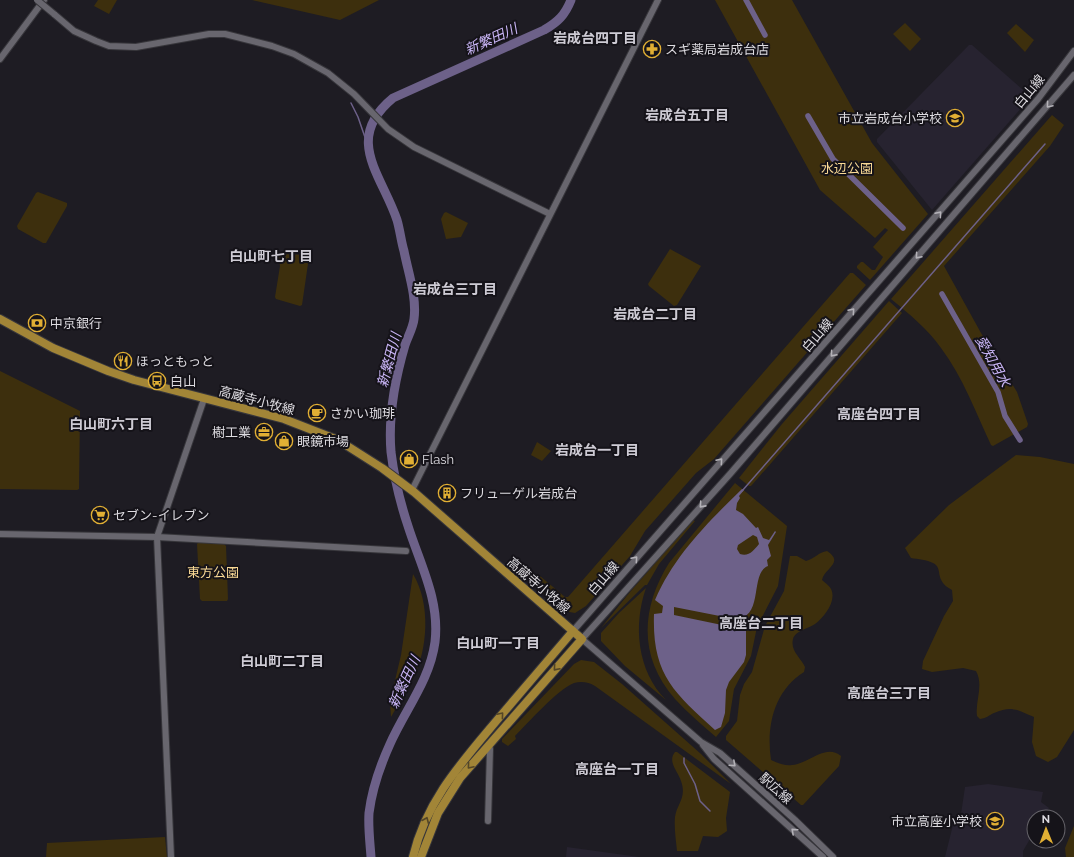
<svg xmlns="http://www.w3.org/2000/svg" width="1074" height="857" font-family="Raleway,'Noto Sans JP',sans-serif">
<style>
.built{fill:#272330}
.green{fill:#3d2f0d}
.water{fill:#6d6189;fill-rule:evenodd}
.lines{fill:none;stroke-linecap:round;stroke-linejoin:round}
.stream{stroke:#6d6189;stroke-width:1.5}
.canal{stroke:#6d6189;stroke-width:5.5}
.river{stroke:#6d6189;stroke-width:9}
.minor-casing{stroke:#37363b;stroke-width:8}
.major-casing{stroke:#37363b;stroke-width:10}
.minor{stroke:#68666e;stroke-width:6}
.major{stroke:#a28537;stroke-width:8}
.minor-bridge-casing{stroke:#37363b;stroke-width:8;stroke-linecap:butt}
.minor-bridge{stroke:#68666e;stroke-width:6}
.oneway{stroke:#b4b2b8}
.oneway2{stroke:#544626}
.labels{text-anchor:middle;stroke-width:4;stroke-linejoin:round;paint-order:stroke}
.poi-label{font-size:13px;fill:#dddbe0;stroke:#151319;text-anchor:start}
.street-label{font-size:13px;fill:#dddbe0;stroke:#151319}
.park-label{font-size:13px;fill:#f9d995;stroke:#151319}
.neighbourhood-label{font-size:14px;font-weight:bold;fill:#cecbd4;stroke:#151319}
.water-label{font-size:14px;font-style:italic;fill:#c9b5f6;stroke:#151319}
</style>
<rect width="100%" height="100%" fill="#1e1c23"/>
<!-- built -->
<g class="built">
<polygon points="969,45 972,45 1031,97 932,210 877,142 877,139"/>
<polygon points="988,784 1043,792 1041,802 1049,808 1044,817 1034,817 1034,832 1023,851 1023,857 945,857 953,825 961,814 965,787"/>
<polygon points="567,847 639,857 566,857"/>
</g>
<!-- green -->
<g class="green">
<polygon points="98,0 117,0 109,14 94,6"/>
<polygon points="252,0 379,0 340,20"/>
<polygon points="715,0 792,0 872,143 928,214 870,280 857,268 857,266 861,262 863,262 872,270 875,270 883,257 873,247 888,230 885,228 875,238 820,190"/>
<polygon points="905,23 921,39 910,51 893,34"/>
<polygon points="1016,24 1034,40 1025,52 1007,33"/>
<path d="M1052,115L1064,125L1050,146L944,266L981,333L1017,392L1028,424L1027,427L993,446L991,445C976,413 963,377 941,348C927,328 909,314 891,299Z"/>
<polygon points="38,192 67,203 67,206 46,243 43,243 18,229 17,226 36,193"/>
<polygon points="446,212 468,223 461,237 446,239 441,219 444,213"/>
<polygon points="670,249 701,266 677,305 674,306 649,286 648,284"/>
<polygon points="280,254 307,255 309,257 302,305 300,306 276,299 275,297 280,266 278,256"/>
<polygon points="850,273 853,273 866,285 714,459 696,473 645,531 630,556 586,606 575,613 564,611 532,584 540,576 565,597 568,597"/>
<polygon points="889,301 902,313 751,486 749,486 739,478 782,424"/>
<polygon points="0,371 80,411 79,489 77,490 0,489"/>
<polygon points="537,442 551,451 542,461 531,455"/>
<path d="M1016,455L1040,457L1074,464V730L1057,757L1048,762L1036,756L1032,742L1034,717C1017,710 1012,705 994,713C989,715 987,718 980,719L977,716C975,700 984,686 976,671L963,668L932,672L922,669L923,661L944,616L953,601L952,590C933,580 944,568 933,563C927,560 918,559 911,558L905,548L949,505Z"/>
<path d="M735,483L787,526L778,586L757,627L751,656L734,689L729,721L716,737C702,725 688,713 675,699C638,657 641,608 669,563Z"/>
<polygon points="693,520 695,521 659,564 647,585 645,585 601,628 630,592"/>
<polygon points="199,542 224,544 226,546 228,599 227,601 202,601 200,599 197,544"/>
<path d="M827,551C845,563 824,568 822,580C824,582 829,585 831,589C837,601 824,617 815,624C809,628 795,631 793,639C790,651 801,658 805,667L804,672C774,691 766,726 771,760C778,763 784,766 792,765C809,764 825,743 841,756L839,766L803,805H801L726,740V736L737,721L740,695L744,684L752,672L765,626L784,591L790,556H797L806,561C814,559 819,552 827,551Z"/>
<path d="M413,574C431,604 428,649 413,679C406,692 398,704 391,717L390,702L401,655Z"/>
<path d="M646,588C633,625 637,671 666,700L625,666L601,641V633L619,613Z"/>
<path d="M581,660L594,662L622,684L701,754L731,784L595,686C589,682 581,681 574,683C558,689 528,723 515,736L516,739L508,746L502,742V739L574,664Z"/>
<path d="M675,752H677L730,792L726,818L727,831L718,837L703,836L698,851H677C676,840 674,828 675,817C677,803 687,798 681,781C678,771 667,762 675,752Z"/>
<polygon points="1074,826 1074,857 1066,857 1065,848"/>
<polygon points="165,837 167,857 46,857 47,843"/>
</g>
<!-- water -->
<path class="water" d="M742,489L744,490L739,496L740,498L737,503L736,510L743,514L756,528L758,527L763,538L769,540L775,531L776,532L768,545L771,556L767,560L768,566C749,573 765,618 735,619L674,607V615L746,630V655L744,662L729,682L726,690L725,713L721,727L715,730C673,692 652,674 654,614L662,613L663,606L655,600C674,556 708,522 742,489ZM753,535L757,537L759,544C754,550 749,557 740,554L737,549L738,545Z"/>
<g class="lines">
<!-- stream -->
<g class="stream">
<polyline points="351,103 358,117 368,146"/>
<polyline points="742,491 1045,144"/>
<polyline points="684,758 684,763 695,784 700,801 710,811"/>
</g>
<!-- canal -->
<g class="canal">
<polyline points="746,0 765,35"/>
<polyline points="808,116 833,159 903,228"/>
<polyline points="942,294 998,392 1005,416 1020,440"/>
</g>
<!-- river -->
<path class="river" d="M371,857C370,843 368,827 369,813C372,789 380,766 390,744C405,710 430,680 435,642C440,600 420,564 408,526C400,502 394,477 391,452C388,416 395,379 405,345C408,336 413,328 414,319C417,297 408,272 404,251C401,241 400,230 397,220C382,175 343,139 393,98L544,30C558,22 565,15 571,0"/>
<defs>
<g id="minor">
<polyline points="54,14 74,31 96,41 109,46 136,47 209,34 225,34 272,46 294,54 328,73 354,94 388,129 414,147 550,214"/>
<polyline points="0,59 44,0"/>
<polyline points="412,490 658,0"/>
<polyline points="0,534 157,537 406,551"/>
<polyline points="573,631 1038,99 1074,51"/>
<polyline points="703,745 714,759 823,857"/>
<polyline points="488,821 490,749"/>
<polyline points="171,857 157,537 204,399"/>
<polyline points="833,857 795,820 720,753 701,742 582,639 730,474 1074,75"/>
</g>
<g id="major">
<polyline points="0,319 53,348 108,371 134,380 284,419 338,440 382,468 414,492 582,639 460,778 438,813 421,857"/>
<path d="M413,857C426,801 462,762 498,719C523,690 548,660 573,631"/>
</g>
</defs>
<!-- minor casing -->
<use href="#minor" class="minor-casing"/>
<!-- major casing -->
<use href="#major" class="major-casing"/>
<!-- minor -->
<use href="#minor" class="minor"/>
<!-- major -->
<use href="#major" class="major"/>
<defs>
<polyline id="minor-bridge" points="37,0 54,14"/>
</defs>
<!-- minor-bridge casing -->
<use href="#minor-bridge" class="minor-bridge-casing"/>
<!-- minor-bridge -->
<use href="#minor-bridge" class="minor-bridge"/>
</g>
<!-- one-way arrows -->
<defs><path id="oneway-chevron" d="M-2-3.5L2.5 0L-2 3.5" fill="none" stroke-width="1.6" stroke-linecap="round" stroke-linejoin="round"/></defs>
<g class="oneway">
<use href="#oneway-chevron" transform="translate(1049 105) rotate(130)"/>
<use href="#oneway-chevron" transform="translate(939 214) rotate(-49)"/>
<use href="#oneway-chevron" transform="translate(918 256) rotate(131)"/>
<use href="#oneway-chevron" transform="translate(852 311) rotate(-49)"/>
<use href="#oneway-chevron" transform="translate(833 354) rotate(131)"/>
<use href="#oneway-chevron" transform="translate(720 461) rotate(-49)"/>
<use href="#oneway-chevron" transform="translate(702 505) rotate(132)"/>
<use href="#oneway-chevron" transform="translate(635 559) rotate(-49)"/>
<use href="#oneway-chevron" transform="translate(733 764) rotate(42)"/>
<use href="#oneway-chevron" transform="translate(794 831) rotate(-138)"/>
</g>
<g class="oneway2">
<use href="#oneway-chevron" transform="translate(556 668) rotate(131)"/>
<use href="#oneway-chevron" transform="translate(501 715) rotate(-50)"/>
<use href="#oneway-chevron" transform="translate(470 766) rotate(130)"/>
<use href="#oneway-chevron" transform="translate(426 820) rotate(-67)"/>
</g>
<!-- icons -->
<defs>
<symbol id="pharmacy-ring" viewBox="-11 -11 22 22"><circle r="9.5" fill="#151319" stroke="#e1af34" stroke-width="1.5"/><path d="M-2-6h4v4h4v4h-4v4h-4v-4h-4v-4h4Z" fill="#e1af34"/></symbol>
<symbol id="school-ring" viewBox="-11 -11 22 22"><circle r="9.5" fill="#151319" stroke="#e1af34" stroke-width="1.5"/><path d="M0-5L7-2L0 1L-7-2ZM-4 1L0 2.5L4 1V4Q0 6-4 4Z" fill="#e1af34"/></symbol>
<symbol id="bank-ring" viewBox="-11 -11 22 22"><circle r="9.5" fill="#151319" stroke="#e1af34" stroke-width="1.5"/><path d="M-6-4H6V4H-6ZM0-2.3a2.3 2.3 0 1 0 0 4.6a2.3 2.3 0 1 0 0-4.6Z" fill="#e1af34"/></symbol>
<symbol id="restaurant-ring" viewBox="-11 -11 22 22"><circle r="9.5" fill="#151319" stroke="#e1af34" stroke-width="1.5"/><path d="M-5-6h1v4h1v-4h1v4h1v-4h1v5L-1.5 .5V6h-2V.5L-5-1ZM5-6V6H3V1.5H1.5Q1.5-4 5-6Z" fill="#e1af34"/></symbol>
<symbol id="bus-ring" viewBox="-11 -11 22 22"><circle r="9.5" fill="#151319" stroke="#e1af34" stroke-width="1.5"/><path d="M-5-6H5V4H4V6H2V4H-2V6H-4V4H-5ZM-3.5-4V0h7V-4ZM-3.5 1.2v1.5H-2V1.2ZM2 1.2v1.5H3.5V1.2Z" fill="#e1af34"/></symbol>
<symbol id="cafe-ring" viewBox="-11 -11 22 22"><circle r="9.5" fill="#151319" stroke="#e1af34" stroke-width="1.5"/><path d="M-5.5-4.5H6V0H3Q3 3.5 0 3.5H-2.5Q-5.5 3.5-5.5 0ZM3-3.2v2h1.7v-2ZM-6 4.5H4V6H-6Z" fill="#e1af34"/></symbol>
<symbol id="office-ring" viewBox="-11 -11 22 22"><circle r="9.5" fill="#151319" stroke="#e1af34" stroke-width="1.5"/><path d="M-6-3h4V-5.5h4V-3h4V5H-6ZM-1-4.5V-3h2v-1.5ZM-6 0V1H6V0Z" fill="#e1af34"/></symbol>
<symbol id="shop-ring" viewBox="-11 -11 22 22"><circle r="9.5" fill="#151319" stroke="#e1af34" stroke-width="1.5"/><path d="M-5-2.5h2.3a2.7 3.5 0 0 1 5.4 0H5L5.5 6h-11ZM-1.5-2.5h3a1.5 2.3 0 0 0-3 0Z" fill="#e1af34"/></symbol>
<symbol id="building-ring" viewBox="-11 -11 22 22"><circle r="9.5" fill="#151319" stroke="#e1af34" stroke-width="1.5"/><path d="M-4-6H4V6H1V3H-1V6H-4ZM-2.5-4.3h1.7v1.8h-1.7ZM.8-4.3h1.7v1.8H.8ZM-2.5-1h1.7V.8h-1.7ZM.8-1h1.7V.8H.8Z" fill="#e1af34"/></symbol>
<symbol id="supermarket-ring" viewBox="-11 -11 22 22"><circle r="9.5" fill="#151319" stroke="#e1af34" stroke-width="1.5"/><path d="M-6-5.5h2.5l.6 2H6L4.5 2H-2.5L-4.4-4H-6ZM-1.5 3.2a1.3 1.3 0 1 0 .1 0ZM3 3.2a1.3 1.3 0 1 0 .1 0Z" fill="#e1af34"/></symbol>
</defs>
<g fill-rule="evenodd">
<use href="#pharmacy-ring" x="642" y="39" width="20" height="20"/>
<use href="#school-ring" x="945" y="108" width="20" height="20"/>
<use href="#bank-ring" x="27" y="313" width="20" height="20"/>
<use href="#restaurant-ring" x="113" y="351" width="20" height="20"/>
<use href="#bus-ring" x="147" y="371" width="20" height="20"/>
<use href="#cafe-ring" x="307" y="403" width="20" height="20"/>
<use href="#office-ring" x="254" y="422" width="20" height="20"/>
<use href="#shop-ring" x="274" y="431" width="20" height="20"/>
<use href="#shop-ring" x="399" y="449" width="20" height="20"/>
<use href="#building-ring" x="437" y="483" width="20" height="20"/>
<use href="#supermarket-ring" x="90" y="505" width="20" height="20"/>
<use href="#school-ring" x="985" y="811" width="20" height="20"/>
</g>
<g class="labels">
<!-- poi labels -->
<g class="poi-label">
<text x="665" y="54">スギ薬局岩成台店</text>
<text x="942" y="123" text-anchor="end">市立岩成台小学校</text>
<text x="50" y="328">中京銀行</text>
<text x="136" y="366">ほっともっと</text>
<text x="170" y="386">白山</text>
<text x="330" y="418">さかい珈琲</text>
<text x="251" y="437" text-anchor="end">樹工業</text>
<text x="297" y="446">眼鏡市場</text>
<text x="422" y="464">Flash</text>
<text x="460" y="498">フリューゲル岩成台</text>
<text x="113" y="520">セブン-イレブン</text>
<text x="982" y="826" text-anchor="end">市立高座小学校</text>
</g>
<!-- street labels -->
<g class="street-label">
<text transform="translate(1029 91) rotate(-50)" y="5">白山線</text>
<text transform="translate(817 335) rotate(-49)" y="5">白山線</text>
<text transform="translate(257 400) rotate(15)" y="5">高蔵寺小牧線</text>
<text transform="translate(603 578) rotate(-49)" y="5">白山線</text>
<text transform="translate(539 585) rotate(41)" y="5">高蔵寺小牧線</text>
<text transform="translate(776 788) rotate(42)" y="5">駅広線</text>
</g>
<!-- park labels -->
<g class="park-label">
<text x="847" y="173">水辺公園</text>
<text x="213" y="577">東方公園</text>
</g>
<!-- neighbourhood labels -->
<g class="neighbourhood-label">
<text x="595" y="43">岩成台四丁目</text>
<text x="687" y="120">岩成台五丁目</text>
<text x="271" y="261">白山町七丁目</text>
<text x="455" y="294">岩成台三丁目</text>
<text x="655" y="319">岩成台二丁目</text>
<text x="879" y="419">高座台四丁目</text>
<text x="111" y="429">白山町六丁目</text>
<text x="597" y="455">岩成台一丁目</text>
<text x="761" y="628">高座台二丁目</text>
<text x="498" y="648">白山町一丁目</text>
<text x="282" y="666">白山町二丁目</text>
<text x="889" y="698">高座台三丁目</text>
<text x="617" y="774">高座台一丁目</text>
</g>
<!-- water labels -->
<g class="water-label">
<text transform="translate(491 39) rotate(-24)" y="5">新繁田川</text>
<text transform="translate(389 360) rotate(-75)" y="5">新繁田川</text>
<text transform="translate(993 361) rotate(61)" y="5">愛知用水</text>
<text transform="translate(404 682) rotate(-65)" y="5">新繁田川</text>
</g>
</g>
<!-- north arrow -->
<g transform="translate(1046 829) rotate(359)"><circle r="19" fill="#151319" stroke="#656369"/>
<path d="M0-3L7 15L0 10L-7 15Z" fill="#e1af34"/>
<text y="-6" font-size="11" font-weight="bold" text-anchor="middle" fill="#dddbe0">N</text>
</g>
</svg>
